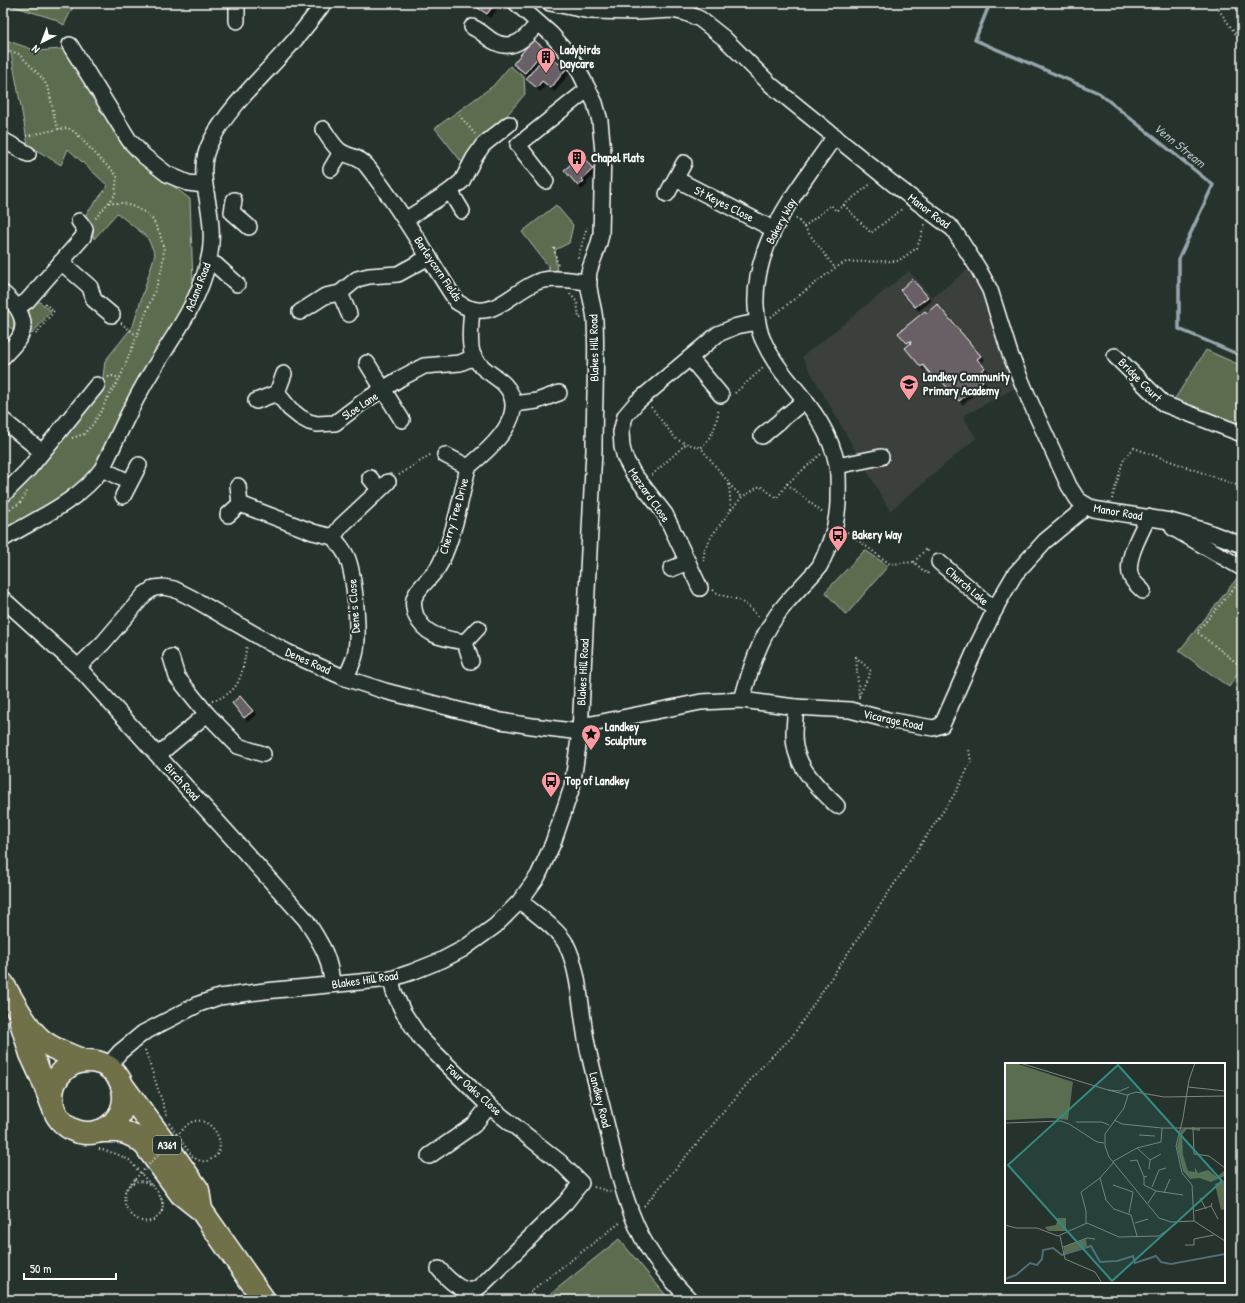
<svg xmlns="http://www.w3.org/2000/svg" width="1245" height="1303" font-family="'Patrick Hand',sans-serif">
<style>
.built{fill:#3a403e}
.green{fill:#5b6d50;stroke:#adb6a8}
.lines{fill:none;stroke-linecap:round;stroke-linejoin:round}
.stream{stroke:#96a7ad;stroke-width:3.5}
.building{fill:#695f66;stroke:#fff;filter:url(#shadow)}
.minor-casing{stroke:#fff;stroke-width:18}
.highway-casing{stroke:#fff;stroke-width:25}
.path{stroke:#fff;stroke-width:2;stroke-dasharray:1 3;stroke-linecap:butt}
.minor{stroke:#26332d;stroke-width:15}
.highway{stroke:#6f704a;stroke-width:22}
.path-bridge{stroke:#fff;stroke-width:2;stroke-dasharray:1 3;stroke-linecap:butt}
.labels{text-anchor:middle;stroke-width:4;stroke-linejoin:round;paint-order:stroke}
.shield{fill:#26332d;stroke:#bec2c0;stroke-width:1}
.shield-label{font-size:11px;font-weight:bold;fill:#fff}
.poi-label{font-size:12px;font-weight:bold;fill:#fff;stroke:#26332d;text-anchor:start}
.street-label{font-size:12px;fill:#fff;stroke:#26332d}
.water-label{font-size:13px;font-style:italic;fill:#b0bdc1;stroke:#26332d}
.inset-river{fill:none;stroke:#506d76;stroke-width:2}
.inset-road{fill:none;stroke:#7d8581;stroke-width:1}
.view{fill:#338b84;fill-opacity:0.15;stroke:#338b84;stroke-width:2}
.inset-edge{fill:none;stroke:#fff;stroke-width:2}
</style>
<defs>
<filter id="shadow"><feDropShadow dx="3.5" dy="3.5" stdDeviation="0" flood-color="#0009"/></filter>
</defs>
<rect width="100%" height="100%" fill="#26332d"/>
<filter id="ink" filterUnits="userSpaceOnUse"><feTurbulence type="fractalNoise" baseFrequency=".025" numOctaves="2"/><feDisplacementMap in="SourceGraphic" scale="8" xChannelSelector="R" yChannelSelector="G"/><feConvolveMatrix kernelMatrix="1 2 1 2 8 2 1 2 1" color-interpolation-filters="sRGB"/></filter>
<g filter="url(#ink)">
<!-- built -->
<polygon class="built" points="971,267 984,293 1017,387 963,416 976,438 890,511 802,357 909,271 932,298"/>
<!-- green -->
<g class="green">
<polygon points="3,3 75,3 64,25 54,19"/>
<polygon points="3,39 37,51 61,49 73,58 128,151 190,199 193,283 177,318 95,468 69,493 3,530 3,501 102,385 105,361 133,326 155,254 147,237 117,213 94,239 91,227 83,218 108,186 68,149 61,165 28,145 11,53 3,52"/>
<polygon points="510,66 524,77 525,94 502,121 476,141 464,165 435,128 493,86"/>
<polygon points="556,205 573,225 569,243 555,250 557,273 549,272 549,267 522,232"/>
<path d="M36,299L51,311L32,334L28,331C28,316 26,311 36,299Z"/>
<path d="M9,309C14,316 15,322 13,330L3,321V317Z"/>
<polygon points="1206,350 1242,366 1242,429 1174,400"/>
<polygon points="865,550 888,566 846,615 825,592"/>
<polygon points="1242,572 1242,672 1238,673 1229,687 1179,651"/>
<polygon points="619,1239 670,1300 543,1300"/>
</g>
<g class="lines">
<!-- stream -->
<polyline class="stream" points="990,3 975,40 1099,93 1213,185 1179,258 1179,329 1242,356"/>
</g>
<!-- building -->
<g class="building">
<polygon points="470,3 495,3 487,14"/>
<polygon points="533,39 545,49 525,73 513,64"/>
<polygon points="546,54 566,69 551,88 542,81 537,88 526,79"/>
<polygon points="582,155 593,169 582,179 584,181 578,186 564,170"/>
<polygon points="912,279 928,297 915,307 900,290"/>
<polygon points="937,304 981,356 977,359 985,368 978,374 983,381 959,401 938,377 935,379 923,365 921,367 905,348 911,343 910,341 907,343 898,333 925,311 927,313"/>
<polygon points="240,696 253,711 244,718 232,703"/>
</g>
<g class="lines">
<defs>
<g id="minor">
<polyline points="550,3 590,11 637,12 672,10 686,13 700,19 724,38 771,85 892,183 953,229 978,268 990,290 1010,354 1029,399 1069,486 1078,500 1093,509 1170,521 1203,530 1242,545"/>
<polyline points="237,21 237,3"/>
<path d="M472,27C480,30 486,37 493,41C513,53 527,37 538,23"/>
<polyline points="70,45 129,140 144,156 167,174 188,183 204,185"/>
<path d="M323,129C328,136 333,146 340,151C348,157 359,156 366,165C400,208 427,256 457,302C491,325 508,294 537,282C550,276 574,281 589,282"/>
<polyline points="3,140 28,154"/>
<polyline points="331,169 341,152"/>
<polyline points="676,179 773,229"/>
<polyline points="546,181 518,145 588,89"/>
<polyline points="450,191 462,211"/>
<polyline points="667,194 684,163"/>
<polyline points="234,200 232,212 249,227"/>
<polyline points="405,220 450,191 462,181 474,158 483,145 509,124"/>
<polyline points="61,262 90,287 94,300 112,315"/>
<polyline points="208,263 216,265 237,284"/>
<path d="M3,293C16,304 30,321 19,338C15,345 8,351 3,357"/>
<polyline points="340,293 349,314"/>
<polyline points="18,307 27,301 83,237 85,229 79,221"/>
<polyline points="300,312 325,296 340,293 357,279 369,276 398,274 429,257"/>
<polyline points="1115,356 1164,404 1242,434"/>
<polyline points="690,358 721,395"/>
<polyline points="367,363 402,420"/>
<polyline points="277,393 290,409 300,417 309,422 317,424 335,423 364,401 401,378 424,366 460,363 474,357"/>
<polyline points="256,401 277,393 284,374"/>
<polyline points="514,404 537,401 559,393"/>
<polyline points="3,420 42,452"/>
<polyline points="762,436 805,400"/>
<path d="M445,455L468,467C490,449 532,413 504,384C495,375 480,369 474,357C468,347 471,321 472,309"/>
<polyline points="837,466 881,457"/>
<polyline points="102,469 129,482"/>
<polyline points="370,478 379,489"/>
<polyline points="238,486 240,504"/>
<polyline points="3,495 27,471 97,385"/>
<polyline points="123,496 139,465"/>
<polyline points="228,515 240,504 313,532 333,537"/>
<polyline points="1172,526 1173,528 1242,568"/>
<path d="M3,539C37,518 78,502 102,469C115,443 127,415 141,390C164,347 197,311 208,262C212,248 212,232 210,217C207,190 197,167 211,141C228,108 261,78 286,50C300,35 312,19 324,3"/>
<polyline points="939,562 995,610"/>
<polyline points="671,569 688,562"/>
<polyline points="700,588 665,514 633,473 625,458 622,447 621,432 625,416 637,402 718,334 737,326 757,322"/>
<path d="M1143,591C1139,587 1133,582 1131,577C1124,561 1141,533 1148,517"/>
<path d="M3,599L78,667L306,920C321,944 330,956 332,984"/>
<path d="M465,642C444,638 426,637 416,616C414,610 412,602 415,596C421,584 434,576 440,564C454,536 461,498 468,467"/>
<polyline points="171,657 177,677 207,714 238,746 263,754"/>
<polyline points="471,661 465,642 478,628"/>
<polyline points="78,667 103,643 145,594 154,588 163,587 174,589 192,598 268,642 287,652 345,678 385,691 501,721 532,726 580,732"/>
<path d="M345,678C349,671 353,663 355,655C360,636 355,576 347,557C344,550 338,543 333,537L341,526L388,482"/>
<path d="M742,700C750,670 759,640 777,615C789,597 806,583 819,567C822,562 824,557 826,552C833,535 837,522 838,503C838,491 839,477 837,465C831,433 811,407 791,383C780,370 770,356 763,340C758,330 757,318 756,306C753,241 800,187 835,136"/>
<path d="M796,707C795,717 794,726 794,736C794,766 817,786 837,806"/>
<polyline points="580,725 592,724 701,702 742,700 795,707 850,710 888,720 933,728 942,725 978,644 998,603 1015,574 1045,541 1081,511 1086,505"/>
<polyline points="158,755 207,714"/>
<path d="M520,901C534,913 557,928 566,944C579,968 581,1012 586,1039C591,1066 599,1093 605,1119C616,1162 625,1210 648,1248C660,1268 675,1284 690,1300"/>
<path d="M391,979L394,992L403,1012L421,1039L489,1106L560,1162L581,1183L566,1202L488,1279C485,1282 480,1287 476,1289C462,1295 447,1278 439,1269"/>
<path d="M107,1067L120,1052L143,1033L199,1004L219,997L265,991L391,979L412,972L442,960L463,949L495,926L520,901L538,876L553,843L572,787L580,732L594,450C594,407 597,364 595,321C594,304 586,289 589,272C592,260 599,248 601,234L603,152L600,121L595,103L576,65L565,50L551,34L516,3"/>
<polyline points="429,1156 474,1125 489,1106"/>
</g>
<g id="highway">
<path d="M3,984C13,1001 28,1031 44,1042C56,1051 71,1055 84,1061"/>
<polyline points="21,1022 31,1054 42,1078 52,1104"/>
<circle cx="88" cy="1097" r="36"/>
<polyline points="122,1085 163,1140 198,1190 201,1210"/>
<polyline points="100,1131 118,1131 126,1133 135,1137 145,1145 181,1194 201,1210 264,1300"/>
</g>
</defs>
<!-- minor casing -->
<use href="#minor" class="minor-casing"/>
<!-- highway casing -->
<use href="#highway" class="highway-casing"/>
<!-- path -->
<g class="path">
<polyline points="1214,3 1242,43"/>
<polyline points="3,48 19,54 43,79 49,90 55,121 59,129"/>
<polyline points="459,115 475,134"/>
<polyline points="26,136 59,129 68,128 75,132 101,160 114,172 117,177 115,195 94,220"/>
<polyline points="844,205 871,233 903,208"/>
<polyline points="796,218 804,227 831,205 836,211 872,183"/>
<polyline points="804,227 835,268"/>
<polyline points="554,248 558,266"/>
<polyline points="578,258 587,227"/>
<polyline points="570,294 577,302 579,318 582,318"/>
<polyline points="771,317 835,268 846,262 898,261 917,248 925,224"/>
<polyline points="121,323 137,336"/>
<polyline points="36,334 54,311 43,302"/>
<polyline points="108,377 112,376 120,378"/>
<polyline points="735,393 763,368"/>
<polyline points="651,407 676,439 682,442 701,448"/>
<polyline points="72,438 84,434 93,424 103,408 106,400 120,378 156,288 162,268 164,250 160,234 153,220 146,213 134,207 123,203 109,203"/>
<polyline points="399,475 430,455 433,455"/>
<polyline points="652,475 687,443"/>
<polyline points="729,484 742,497"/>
<polyline points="787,484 821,454"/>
<polyline points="1112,499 1123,461 1134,448 1239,486 1242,480"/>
<polyline points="731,510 742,497 760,486 777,498 787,484 823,513"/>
<polyline points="3,513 20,503 28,490"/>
<polyline points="847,532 890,564 914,562 927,574 930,571"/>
<path d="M703,561L705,548L713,534L731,510L729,483L701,448C715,432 715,428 719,408"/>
<polyline points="914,562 926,549 929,552"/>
<polyline points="1240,581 1197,632 1242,667"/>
<path d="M713,590C720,596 727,596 736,599C745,602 753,611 759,617"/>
<polyline points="859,696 871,671 856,657 859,696 859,699"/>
<path d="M212,701C243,692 242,671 247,645"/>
<polyline points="145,1050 167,1116"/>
<polyline points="76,1131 84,1138"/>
<polyline points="99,1149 117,1154 129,1160 151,1185"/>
<polyline points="594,1187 611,1192"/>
<path d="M125,1192C124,1201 124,1205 130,1213C147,1233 171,1214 160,1196"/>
<polyline points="125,1193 127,1187 135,1179"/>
<polyline points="644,1206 764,1064 791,1038 956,792 971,762 969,749"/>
<polyline points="521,1300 536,1287 621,1222"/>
</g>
<!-- minor -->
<use href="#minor" class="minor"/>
<!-- highway -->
<use href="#highway" class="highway"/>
<!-- path-bridge -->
<g class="path-bridge">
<path d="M135,1179L187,1125C209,1107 235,1151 209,1160C203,1163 197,1160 192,1156L169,1123"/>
<path d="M125,1192C140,1164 172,1197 160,1215"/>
</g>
</g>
</g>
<!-- icons -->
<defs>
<symbol id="building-pin" viewBox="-11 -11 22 30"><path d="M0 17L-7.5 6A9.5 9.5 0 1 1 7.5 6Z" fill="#ff9aa2" stroke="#26332d"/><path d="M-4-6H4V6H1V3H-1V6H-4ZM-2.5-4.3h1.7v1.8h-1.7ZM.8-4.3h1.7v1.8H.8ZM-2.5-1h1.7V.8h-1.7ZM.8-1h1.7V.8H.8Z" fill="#111"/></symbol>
<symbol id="school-pin" viewBox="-11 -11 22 30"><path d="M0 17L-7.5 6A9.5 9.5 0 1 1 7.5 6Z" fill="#ff9aa2" stroke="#26332d"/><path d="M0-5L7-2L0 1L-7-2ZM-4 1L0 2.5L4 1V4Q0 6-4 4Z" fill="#111"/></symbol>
<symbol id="bus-pin" viewBox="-11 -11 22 30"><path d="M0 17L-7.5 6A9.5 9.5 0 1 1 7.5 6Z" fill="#ff9aa2" stroke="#26332d"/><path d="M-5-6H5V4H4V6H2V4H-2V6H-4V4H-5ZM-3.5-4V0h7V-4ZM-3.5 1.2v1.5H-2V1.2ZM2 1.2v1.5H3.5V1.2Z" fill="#111"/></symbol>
<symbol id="sight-pin" viewBox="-11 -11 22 30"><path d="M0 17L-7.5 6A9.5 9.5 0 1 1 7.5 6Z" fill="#ff9aa2" stroke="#26332d"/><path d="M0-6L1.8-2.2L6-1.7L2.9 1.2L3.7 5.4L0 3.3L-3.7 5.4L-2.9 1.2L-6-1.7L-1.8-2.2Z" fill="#111"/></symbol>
</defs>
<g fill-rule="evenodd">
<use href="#building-pin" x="535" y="46" width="22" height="30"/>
<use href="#building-pin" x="566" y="147" width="22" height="30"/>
<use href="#school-pin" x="898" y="373" width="22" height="30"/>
<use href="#bus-pin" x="827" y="524" width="22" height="30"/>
<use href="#sight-pin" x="580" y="723" width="22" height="30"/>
<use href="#bus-pin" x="540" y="770" width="22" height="30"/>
</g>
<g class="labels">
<!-- shield labels -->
<rect class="shield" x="153" y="1136" width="28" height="18" rx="3"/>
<g class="shield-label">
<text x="167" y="1149">A361</text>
</g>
<!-- poi labels -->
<g class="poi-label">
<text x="560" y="54">Ladybirds<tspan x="560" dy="14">Daycare</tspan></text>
<text x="591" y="162">Chapel Flats</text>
<text x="923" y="381">Landkey Community<tspan x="923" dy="14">Primary Academy</tspan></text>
<text x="852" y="539">Bakery Way</text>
<text x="605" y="731">Landkey<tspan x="605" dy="14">Sculpture</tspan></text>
<text x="565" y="785">Top of Landkey</text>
</g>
<!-- street labels -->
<g class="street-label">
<text transform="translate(724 204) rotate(27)" y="4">St Keyes Close</text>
<text transform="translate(929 211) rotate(37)" y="4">Manor Road</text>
<text transform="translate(781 221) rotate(-62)" y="4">Bakery Way</text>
<text transform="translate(438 269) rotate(56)" y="4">Barleycorn Fields</text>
<text transform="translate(198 287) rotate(-69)" y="4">Acland Road</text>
<text transform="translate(594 348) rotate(-91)" y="4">Blakes Hill Road</text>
<text transform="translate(1140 380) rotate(45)" y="4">Bridge Court</text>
<text transform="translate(360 406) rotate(-34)" y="4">Sloe Lane</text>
<text transform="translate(649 495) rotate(55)" y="4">Mazzard Close</text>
<text transform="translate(1118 512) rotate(10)" y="4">Manor Road</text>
<text transform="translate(454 516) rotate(-74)" y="4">Cherry Tree Drive</text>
<text transform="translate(967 586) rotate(41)" y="4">Church Lake</text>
<text transform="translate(354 606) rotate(-94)" y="4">Dene's Close</text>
<text transform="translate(308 661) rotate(24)" y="4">Denes Road</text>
<text transform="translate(583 672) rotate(-87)" y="4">Blakes Hill Road</text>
<text transform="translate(893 720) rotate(12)" y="4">Vicarage Road</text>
<text transform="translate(182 782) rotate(48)" y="4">Birch Road</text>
<text transform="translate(365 980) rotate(-8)" y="4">Blakes Hill Road</text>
<text transform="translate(474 1090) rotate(42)" y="4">Four Oaks Close</text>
<text transform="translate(600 1100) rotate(76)" y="4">Landkey Road</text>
</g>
<!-- water labels -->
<g class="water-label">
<text transform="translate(1180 145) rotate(39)" y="5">Venn Stream</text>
</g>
</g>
<!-- overview -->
<g transform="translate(1005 1063)">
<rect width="220" height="220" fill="#26332d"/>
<path d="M0,0H10L68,19L63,57L47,55L0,57ZM180,65H195V68L182,66L177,72L178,92L183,108L190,109V104L193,110L203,107L212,114L220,107V113L206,119L194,115L185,116L178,108L172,84L176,67ZM220,117V146L216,147L210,121ZM53,155H61V168H44L41,166L40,164L51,162ZM81,176L82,183L59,191V184Z" fill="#5b6d50"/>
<path class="inset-river" d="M0,216L11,212L25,200L32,202L37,196L38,187L48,185L57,192L86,183L95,199L112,198L128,193L130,200L151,193L156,199L166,201L220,191"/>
<path class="inset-road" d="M15,0L103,27L115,28L124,24M183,24L220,28M103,27L122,32L131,29L159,34L220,33M123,32L119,45L100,71V83L104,94L154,155L166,159L189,158L220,178M109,57L117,61L157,65H220M71,59H97L104,62M0,60L56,58L64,61L92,79L99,80M188,64L189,91L204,93L220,105M134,72L150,73M132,85L145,97L144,106M145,97L156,91M125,98L132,97L139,114M107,99L132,85L156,79L157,65M142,113L139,114V122L151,128M95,115L101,137L109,146L126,152L132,173M108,122L128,129L124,150M147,124L154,107L161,105M151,128L178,132M159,130L165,116M195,135L201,146M143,140L151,128M206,143L213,156M190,148L206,143L207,140M189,158L187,122L177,110L171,83L178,55L184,17L190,0M81,160V148L76,129L95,115L108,100M130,160L143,156M0,162L11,165H32L53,173L82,160L114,174L154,173L172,160M55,173L60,196L90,209L97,220M180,182H189V176L209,172M58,184L82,175L90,176"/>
<path class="view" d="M113,2L217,118L107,218L3,102Z"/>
<rect width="220" height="220" class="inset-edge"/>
</g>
<!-- margin -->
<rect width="1245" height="1303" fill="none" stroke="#26332d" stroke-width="16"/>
<rect x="8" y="8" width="1229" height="1287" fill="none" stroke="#fff" stroke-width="1.5" filter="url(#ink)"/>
<!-- north arrow -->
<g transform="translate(42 42) rotate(222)" stroke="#26332d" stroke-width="3" paint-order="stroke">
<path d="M0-3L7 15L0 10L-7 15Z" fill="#ffffff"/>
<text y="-6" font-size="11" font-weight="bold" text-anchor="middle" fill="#ffffff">N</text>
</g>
<!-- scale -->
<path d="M24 1273v6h92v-6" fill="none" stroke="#ffffff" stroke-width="2"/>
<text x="30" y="1273" font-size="12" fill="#ffffff" stroke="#26332d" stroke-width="3" paint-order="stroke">50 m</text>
</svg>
